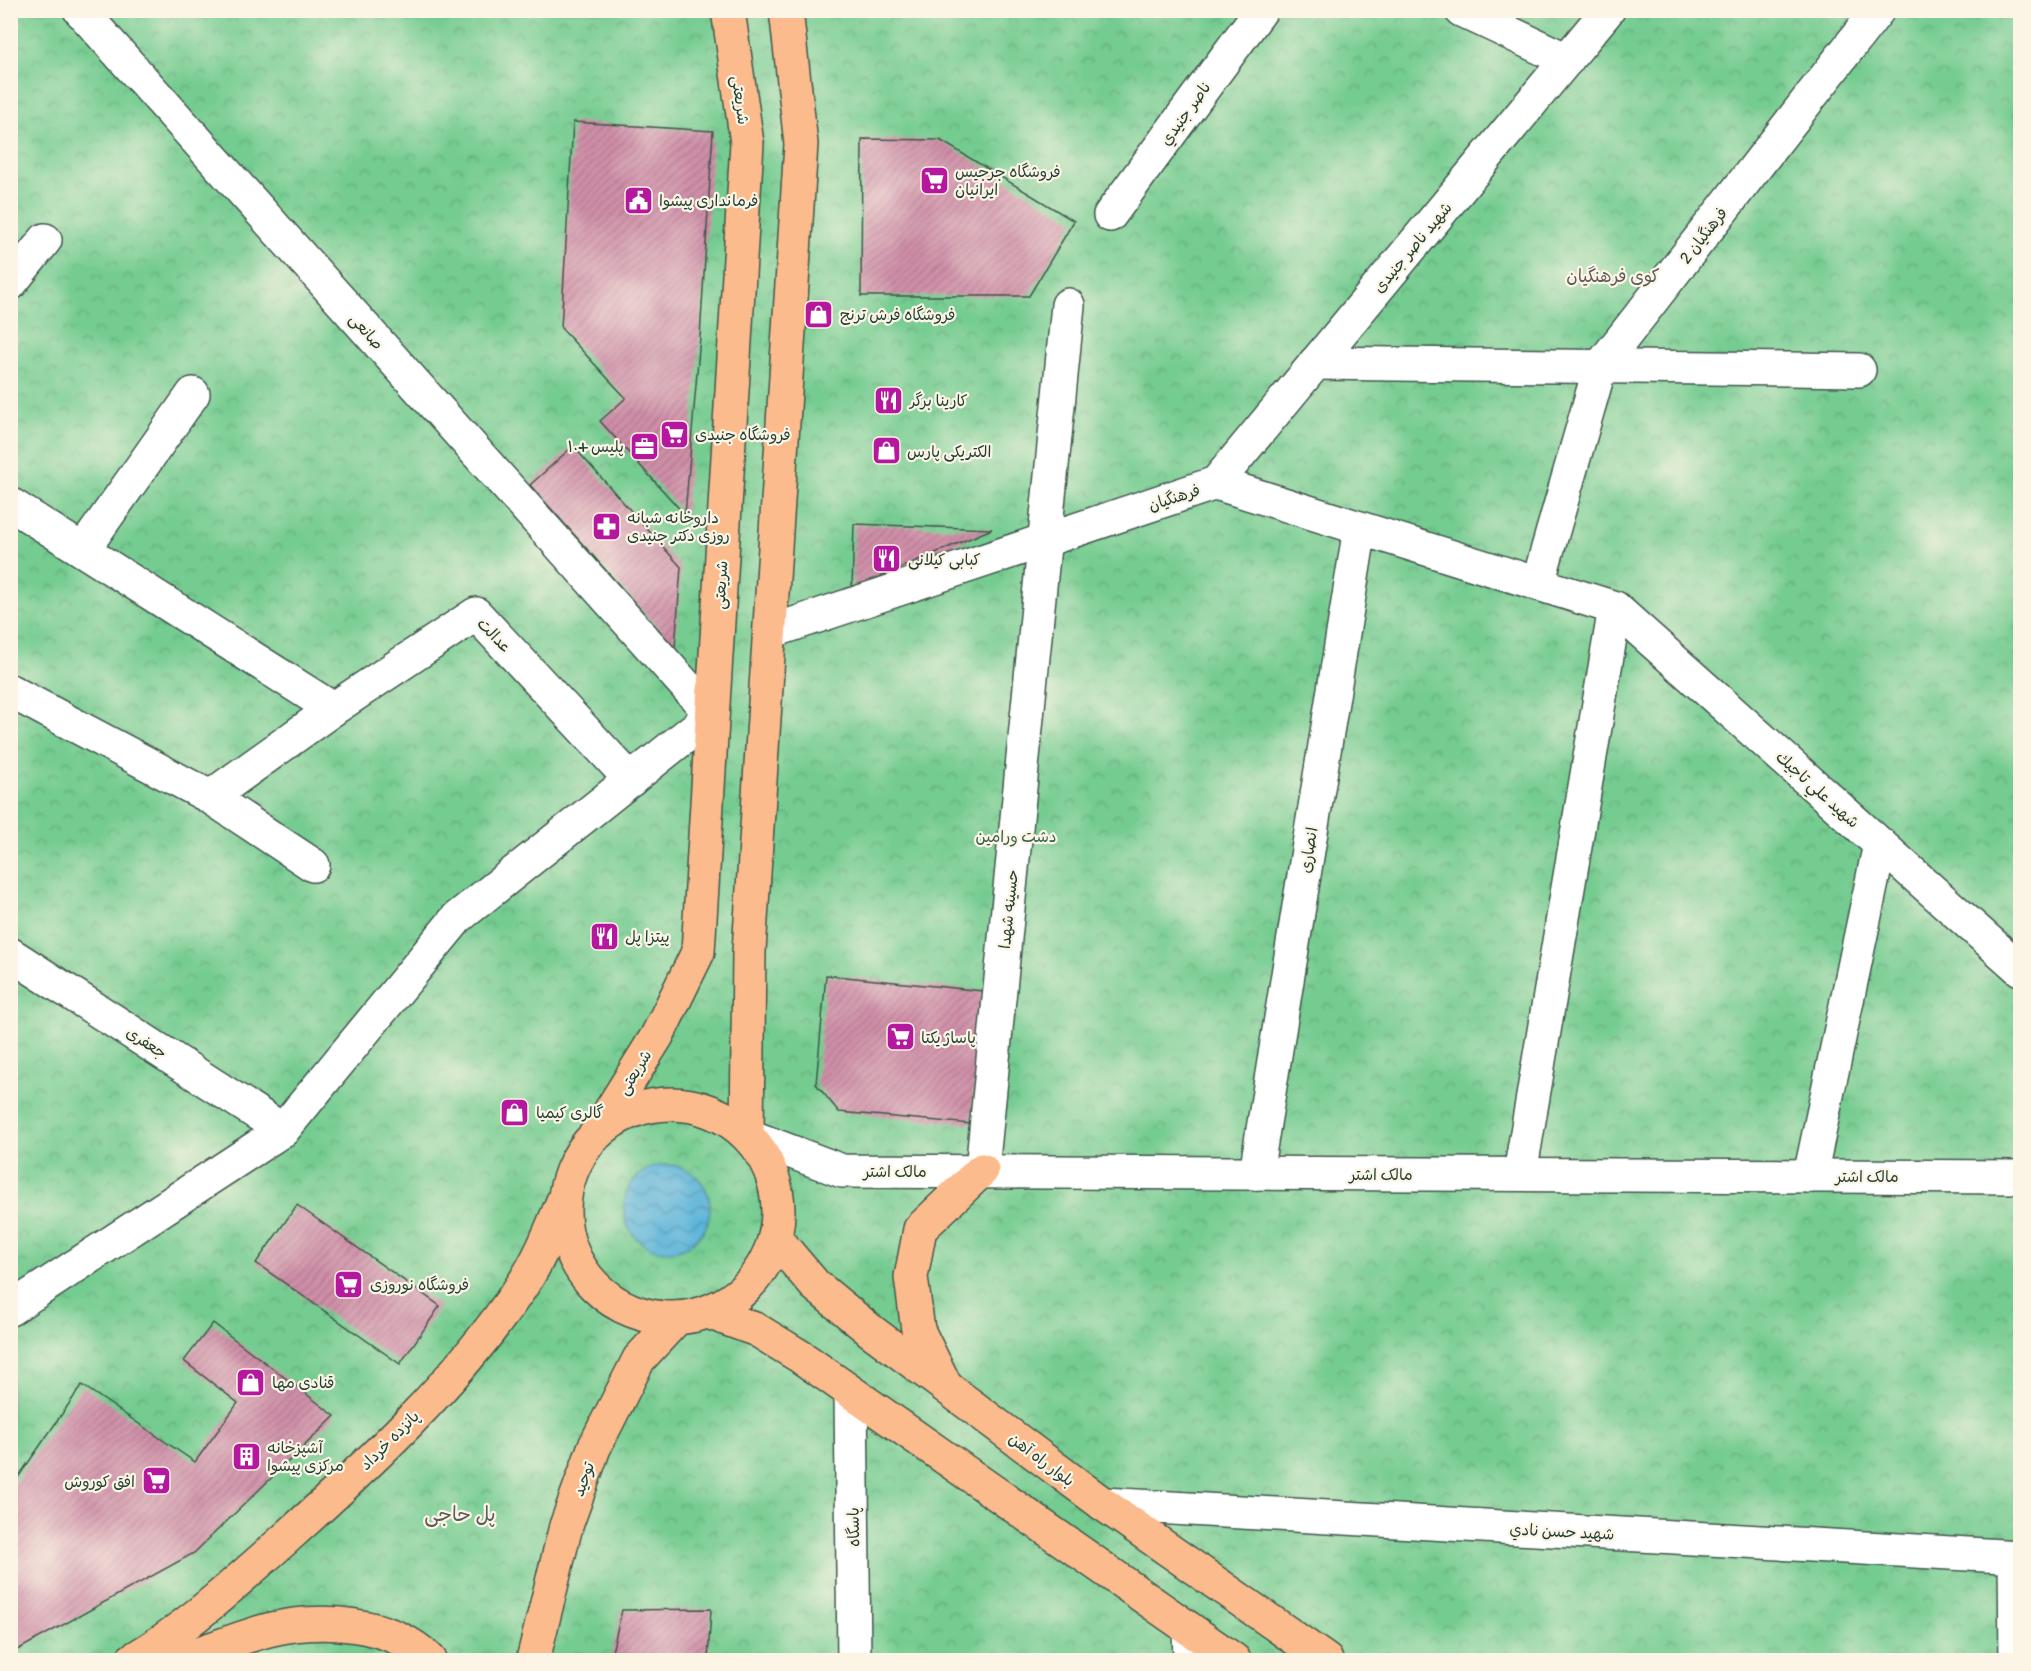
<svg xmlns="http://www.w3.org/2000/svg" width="2031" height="1671" font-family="Pangolin,'Playpen Sans Arabic',sans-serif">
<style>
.park{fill:url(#park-crowns);stroke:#4a8462;stroke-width:1.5}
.water{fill:url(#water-waves);stroke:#3e7a88;stroke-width:1.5}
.building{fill:url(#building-hatch)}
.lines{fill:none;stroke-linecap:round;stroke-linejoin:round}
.minor-casing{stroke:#3f564b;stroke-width:36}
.major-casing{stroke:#3f564b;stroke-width:36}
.minor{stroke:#fff;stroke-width:33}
.major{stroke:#fbbb8c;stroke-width:33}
.labels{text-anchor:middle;stroke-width:4.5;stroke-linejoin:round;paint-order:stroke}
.street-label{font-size:16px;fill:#1f3d34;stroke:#fcf5e5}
.poi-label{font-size:16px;fill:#1f3d34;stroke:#fcf5e5;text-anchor:start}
.park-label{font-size:16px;fill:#34614b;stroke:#fcf5e5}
.neighbourhood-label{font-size:18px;fill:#5d5a5d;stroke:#fcf5e5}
.quarter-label{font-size:20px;fill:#5d5a5d;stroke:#fcf5e5}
</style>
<defs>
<pattern id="park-crowns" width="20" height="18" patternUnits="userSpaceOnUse" patternTransform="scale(1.5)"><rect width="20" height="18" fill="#75cc91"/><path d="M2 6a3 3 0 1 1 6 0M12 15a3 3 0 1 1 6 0" fill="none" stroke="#5fa777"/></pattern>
<pattern id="water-waves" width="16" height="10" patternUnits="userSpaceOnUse" patternTransform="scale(1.5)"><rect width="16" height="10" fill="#5eb6db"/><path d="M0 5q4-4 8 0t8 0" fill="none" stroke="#4d95b2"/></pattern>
<pattern id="building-hatch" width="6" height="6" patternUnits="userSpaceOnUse" patternTransform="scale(1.5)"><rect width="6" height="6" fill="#d08fa9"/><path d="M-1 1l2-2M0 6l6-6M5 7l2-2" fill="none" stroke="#a8768a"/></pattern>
</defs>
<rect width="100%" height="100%" fill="#fcf5e5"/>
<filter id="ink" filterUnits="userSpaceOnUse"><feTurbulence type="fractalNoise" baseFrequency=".0167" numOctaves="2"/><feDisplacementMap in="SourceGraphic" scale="12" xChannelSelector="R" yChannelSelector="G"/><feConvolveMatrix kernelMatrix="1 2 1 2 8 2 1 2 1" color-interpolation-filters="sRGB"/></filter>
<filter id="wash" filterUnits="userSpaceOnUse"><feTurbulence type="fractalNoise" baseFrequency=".008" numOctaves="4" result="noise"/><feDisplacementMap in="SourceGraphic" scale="24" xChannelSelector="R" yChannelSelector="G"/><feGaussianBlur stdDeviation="1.35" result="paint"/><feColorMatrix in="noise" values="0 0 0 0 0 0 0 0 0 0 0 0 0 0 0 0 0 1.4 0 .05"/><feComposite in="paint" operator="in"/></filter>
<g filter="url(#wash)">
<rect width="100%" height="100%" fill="#f2e7cb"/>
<!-- park -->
<rect class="park" x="11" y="11" width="2009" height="1649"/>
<!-- water -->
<circle class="water" cx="667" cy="1208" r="43"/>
<g id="blocks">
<!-- building -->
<g class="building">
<polygon points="573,122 713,131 700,337 685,515 600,421 626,398 561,328"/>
<polygon points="862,139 940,140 1074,221 1029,296 861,296"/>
<polygon points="573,446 681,567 675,648 530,485"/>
<polygon points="854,524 992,529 852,588"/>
<polygon points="826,975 983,991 971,1124 839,1112 816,1084"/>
<polygon points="297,1205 440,1306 400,1364 256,1263"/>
<polygon points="213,1323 335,1416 194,1553 10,1654 10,1489 82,1385 195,1462 238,1403 184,1361"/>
<polygon points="711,1609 708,1660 610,1660 622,1610"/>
</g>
</g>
</g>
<g filter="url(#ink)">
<use href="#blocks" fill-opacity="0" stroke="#3f564b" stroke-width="1.5"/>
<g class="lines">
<defs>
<g id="minor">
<polyline points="1461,10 1567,60"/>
<polyline points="1110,215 1261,10"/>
<polyline points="10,284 45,240"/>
<polyline points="1315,363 1859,370"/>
<polyline points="1216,483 1608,10"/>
<polyline points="10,504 333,709"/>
<polyline points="83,550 193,394"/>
<polyline points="1538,583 1600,367 1878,10"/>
<polyline points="770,632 1216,483 1615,608 2020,969"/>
<polyline points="10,691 210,797 313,865"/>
<polyline points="210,797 333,709 476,614 631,780"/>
<polyline points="10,954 283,1130"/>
<polyline points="747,1135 842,1171 2020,1177"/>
<polyline points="982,1170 1068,305"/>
<polyline points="1256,1173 1360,528"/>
<polyline points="1520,1174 1615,608"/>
<polyline points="1810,1176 1880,844"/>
<polyline points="10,1309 283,1130 457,918 712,715 80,10"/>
<polyline points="851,1393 854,1660"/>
<polyline points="1103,1504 2020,1557"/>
<polyline points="2015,1557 2016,1660"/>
<polyline points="1189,1629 1190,1660"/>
</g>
<g id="major">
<circle cx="671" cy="1211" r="107"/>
<polyline points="596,1134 657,1036 698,952 747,143 728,10"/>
<polyline points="747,1135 749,951 801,144 786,10"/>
<polyline points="775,1238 815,1285 871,1331 1103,1504 1326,1660"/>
<polyline points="708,1312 757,1330 801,1357 1234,1660"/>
<polyline points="944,1383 918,1330 911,1277 920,1229 982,1170"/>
<path d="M132,1660C189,1627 236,1582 285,1539C370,1463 457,1382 521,1287C539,1261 551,1230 563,1201"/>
<path d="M176,1660C207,1652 237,1638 268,1630C319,1617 391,1621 430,1660"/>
<polyline points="533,1660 566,1526 594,1448 639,1359 677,1318"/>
</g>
</defs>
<!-- minor casing -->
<use href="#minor" class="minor-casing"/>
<!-- major casing -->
<use href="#major" class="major-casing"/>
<!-- minor -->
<use href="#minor" class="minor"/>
<!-- major -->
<use href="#major" class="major"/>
</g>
</g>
<!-- icons -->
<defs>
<symbol id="supermarket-square" viewBox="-11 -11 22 22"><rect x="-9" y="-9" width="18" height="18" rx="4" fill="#b5179e" stroke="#fcf5e5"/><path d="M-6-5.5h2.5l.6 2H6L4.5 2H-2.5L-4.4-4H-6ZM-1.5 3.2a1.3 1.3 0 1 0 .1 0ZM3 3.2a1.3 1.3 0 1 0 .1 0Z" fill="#fff"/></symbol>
<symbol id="civic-square" viewBox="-11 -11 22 22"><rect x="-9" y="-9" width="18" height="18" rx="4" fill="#b5179e" stroke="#fcf5e5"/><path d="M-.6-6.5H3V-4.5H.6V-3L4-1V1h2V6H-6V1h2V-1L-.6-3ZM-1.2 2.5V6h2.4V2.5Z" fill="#fff"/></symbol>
<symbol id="shop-square" viewBox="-11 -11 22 22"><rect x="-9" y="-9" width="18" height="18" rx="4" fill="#b5179e" stroke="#fcf5e5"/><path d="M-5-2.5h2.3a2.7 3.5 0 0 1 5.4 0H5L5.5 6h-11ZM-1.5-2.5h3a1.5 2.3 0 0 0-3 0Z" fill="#fff"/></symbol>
<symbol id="restaurant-square" viewBox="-11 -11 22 22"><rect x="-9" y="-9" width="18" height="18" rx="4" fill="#b5179e" stroke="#fcf5e5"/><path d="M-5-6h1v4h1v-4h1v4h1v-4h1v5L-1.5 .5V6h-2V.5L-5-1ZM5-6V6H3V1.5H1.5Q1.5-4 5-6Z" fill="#fff"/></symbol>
<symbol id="office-square" viewBox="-11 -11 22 22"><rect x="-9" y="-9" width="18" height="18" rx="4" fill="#b5179e" stroke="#fcf5e5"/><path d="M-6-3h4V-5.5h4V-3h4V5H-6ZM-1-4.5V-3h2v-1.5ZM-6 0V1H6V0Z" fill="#fff"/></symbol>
<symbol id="pharmacy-square" viewBox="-11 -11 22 22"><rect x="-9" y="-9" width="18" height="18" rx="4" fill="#b5179e" stroke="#fcf5e5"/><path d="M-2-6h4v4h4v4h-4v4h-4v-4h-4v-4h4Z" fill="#fff"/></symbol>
<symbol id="building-square" viewBox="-11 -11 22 22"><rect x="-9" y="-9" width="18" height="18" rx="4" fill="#b5179e" stroke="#fcf5e5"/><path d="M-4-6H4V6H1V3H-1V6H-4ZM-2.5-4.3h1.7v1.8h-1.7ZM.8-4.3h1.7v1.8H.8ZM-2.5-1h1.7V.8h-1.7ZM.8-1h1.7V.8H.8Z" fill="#fff"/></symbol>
</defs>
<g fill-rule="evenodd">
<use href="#supermarket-square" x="918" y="164" width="33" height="33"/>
<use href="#civic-square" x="622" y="184" width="33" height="33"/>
<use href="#shop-square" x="802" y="298" width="33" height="33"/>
<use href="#restaurant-square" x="872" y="384" width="33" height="33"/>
<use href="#supermarket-square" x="658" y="418" width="33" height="33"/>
<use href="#office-square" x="628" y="430" width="33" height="33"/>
<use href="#shop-square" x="870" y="434" width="33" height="33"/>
<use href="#pharmacy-square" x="590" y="510" width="33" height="33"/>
<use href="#restaurant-square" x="870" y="542" width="33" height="33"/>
<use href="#restaurant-square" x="588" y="920" width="33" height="33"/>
<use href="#supermarket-square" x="884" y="1020" width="33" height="33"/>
<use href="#shop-square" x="498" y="1096" width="33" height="33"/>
<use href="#supermarket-square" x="332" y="1268" width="33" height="33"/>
<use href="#shop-square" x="234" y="1366" width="33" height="33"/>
<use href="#building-square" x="230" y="1440" width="33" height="33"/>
<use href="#supermarket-square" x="140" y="1464" width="33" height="33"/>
</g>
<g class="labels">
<!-- street labels -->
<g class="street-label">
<text transform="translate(741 100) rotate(82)" y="6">شریعتی</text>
<text transform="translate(1185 113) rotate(-54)" y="6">ناصر جنيدي</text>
<text transform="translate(1703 235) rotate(-52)" y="6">فرهنگيان 2</text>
<text transform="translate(1412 247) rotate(-50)" y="6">شهيد ناصر جنیدی</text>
<text transform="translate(367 331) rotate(48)" y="6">صانعی</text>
<text transform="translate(1174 497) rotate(-18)" y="6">فرهنگیان</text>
<text transform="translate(720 585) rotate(-87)" y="6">شریعتی</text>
<text transform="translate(495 635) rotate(46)" y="6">عدالت</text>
<text transform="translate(1818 789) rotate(42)" y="6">شهيد علي تاجيك</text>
<text transform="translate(1308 850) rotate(-81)" y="6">انصاری</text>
<text transform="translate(1008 909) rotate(-84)" y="6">حسینه شهدا</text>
<text transform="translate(147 1042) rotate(33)" y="6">جعفری</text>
<text transform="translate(634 1072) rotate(-58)" y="6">شریعتی</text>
<text x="895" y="1177">مالک اشتر</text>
<text x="1381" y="1180">مالک اشتر</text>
<text x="1867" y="1182">مالک اشتر</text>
<text transform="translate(389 1440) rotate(-45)" y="6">پانزده خرداد</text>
<text transform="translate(1042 1459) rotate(37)" y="6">بلوار راه آهن</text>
<text transform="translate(583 1479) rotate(-70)" y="6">توحید</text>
<text transform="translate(853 1527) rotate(-91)" y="6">پاسگاه</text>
<text transform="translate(1562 1531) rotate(3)" y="6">شهيد حسن نادي</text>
</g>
<!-- poi labels -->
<g class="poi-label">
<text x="955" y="177">فروشگاه جرجیس<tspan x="955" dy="18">ایرانیان</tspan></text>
<text x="659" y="206">فرمانداری پیشوا</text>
<text x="840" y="320">فروشگاه فرش ترنج</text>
<text x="910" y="406">کارینا برگر</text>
<text x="695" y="440">فروشگاه جنیدی</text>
<text x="624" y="452" text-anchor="end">پلیس +۱۰</text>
<text x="907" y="457">الکتریکی پارس</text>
<text x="627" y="523">داروخانه شبانه<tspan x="627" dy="18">روزی دکتر جنیدی</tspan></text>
<text x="908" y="565">کبابی کیلانی</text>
<text x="625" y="942">پیتزا پل</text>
<text x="921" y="1043">پاساژ یکتا</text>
<text x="536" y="1118">گالری کیمیا</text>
<text x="370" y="1290">فروشگاه نوروزی</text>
<text x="272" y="1388">قنادی مها</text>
<text x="267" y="1453">آشپزخانه<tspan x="267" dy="18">مرکزی پیشوا</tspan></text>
<text x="135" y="1487" text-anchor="end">افق کوروش</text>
</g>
<!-- park labels -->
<g class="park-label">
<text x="1016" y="842">دشت ورامین</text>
</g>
<!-- neighbourhood labels -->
<g class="neighbourhood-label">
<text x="1613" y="282">کوی فرهنگیان</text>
</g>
<!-- quarter labels -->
<g class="quarter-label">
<text x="460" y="1521">پل حاجی</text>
</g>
</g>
<!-- margin -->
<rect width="2031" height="1671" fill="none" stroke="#fcf5e5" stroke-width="36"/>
</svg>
